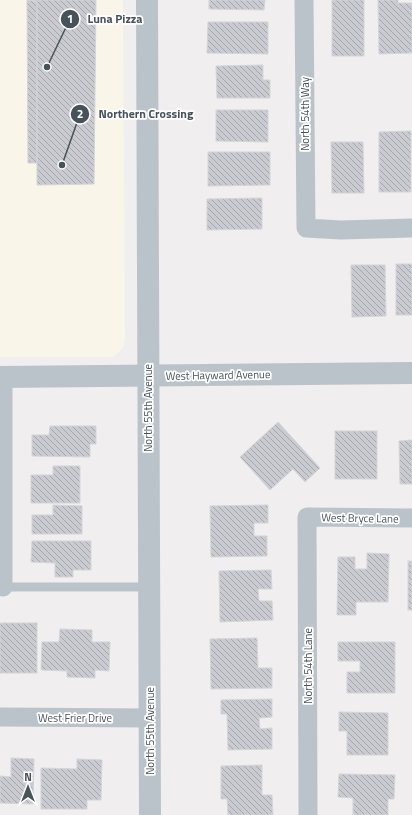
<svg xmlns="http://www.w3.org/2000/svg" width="412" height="815" font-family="'Titillium Web',sans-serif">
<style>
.commercial{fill:#faf5e9}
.building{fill:url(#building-back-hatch);stroke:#d3d5d9}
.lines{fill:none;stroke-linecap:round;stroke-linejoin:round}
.service{stroke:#bbc3ca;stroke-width:9}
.minor{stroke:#bbc3ca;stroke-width:19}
.tertiary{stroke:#bbc3ca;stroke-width:22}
.labels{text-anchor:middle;stroke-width:3.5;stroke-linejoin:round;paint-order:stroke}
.street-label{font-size:11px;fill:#48525a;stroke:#fff}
.leader{fill:none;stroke:#48525a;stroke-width:1.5}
.callout-dot{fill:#48525a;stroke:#fff;stroke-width:1.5}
.mark-label{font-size:12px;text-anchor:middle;font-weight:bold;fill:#fff}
.callout-label{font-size:12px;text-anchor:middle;font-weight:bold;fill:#48525a;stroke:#fff;stroke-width:3.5;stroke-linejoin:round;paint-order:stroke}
</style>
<defs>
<pattern id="building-back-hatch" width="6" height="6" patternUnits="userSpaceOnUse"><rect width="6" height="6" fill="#c9cbd0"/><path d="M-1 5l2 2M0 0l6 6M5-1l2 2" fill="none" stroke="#a5a7ac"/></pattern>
</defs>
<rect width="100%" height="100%" fill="#f0eeee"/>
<!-- commercial -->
<polygon class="commercial" points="0,0 123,0 125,339 123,348 113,357 0,357"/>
<!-- building -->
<g class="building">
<polygon points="27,0 37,1 37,163 28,163"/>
<polygon points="33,0 96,0 94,184 37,185 37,1 33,2"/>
<polygon points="209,0 265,0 264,10 209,9"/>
<rect x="332" y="0" width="32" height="56"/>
<polygon points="378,0 398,0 398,3 412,3 412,53 379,54"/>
<polygon points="208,22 268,22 268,54 207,53"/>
<polygon points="263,65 263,80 270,80 270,98 217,98 216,66"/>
<polygon points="216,110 268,110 268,142 216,141"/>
<polygon points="411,131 411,192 379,192 379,132"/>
<polygon points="331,142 363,142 364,193 332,193"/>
<polygon points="208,152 270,152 270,185 208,186"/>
<polygon points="262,198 262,229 207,230 207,199"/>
<rect x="396" y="264" width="16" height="51"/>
<polygon points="351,265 385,265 386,316 352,317"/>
<polygon points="278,422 320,468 305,482 293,469 270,490 240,457"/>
<polygon points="50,426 96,426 96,444 90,444 90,457 32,456 32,435 49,435"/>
<rect x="335" y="431" width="42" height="48"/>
<polygon points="412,440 412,484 400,484 399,441"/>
<polygon points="53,466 80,466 80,503 31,503 31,475 53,475"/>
<polygon points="53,505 82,506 82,534 32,534 32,515 53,515"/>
<polygon points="268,505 268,523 254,523 254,536 267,536 267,556 211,557 210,506"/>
<polygon points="32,541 91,541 91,570 73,570 73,577 55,577 55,563 31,562"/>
<polygon points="367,553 389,554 388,602 356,602 356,615 337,615 338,557 355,557 355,569 367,569"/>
<rect x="408" y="561" width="4" height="49"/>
<polygon points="271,570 272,589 258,589 259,601 272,601 273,620 220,622 219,571"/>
<rect x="0" y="623" width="37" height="50"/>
<polygon points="60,629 92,630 92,642 110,642 109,671 95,670 95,678 67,677 67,671 41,670 42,642 59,642"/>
<polygon points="257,638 258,668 272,668 272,688 211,689 210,639"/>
<polygon points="338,642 395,642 395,693 347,693 347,672 360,672 360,661 338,661"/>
<polygon points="272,699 272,717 259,718 260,729 272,728 272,749 228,750 227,714 221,714 221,700"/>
<polygon points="339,712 388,713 388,755 347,755 347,731 339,731"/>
<polygon points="11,758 34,759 33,804 0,803 0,776 11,777"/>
<polygon points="77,759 102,760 101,800 87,800 87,809 41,809 41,768 77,769"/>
<polygon points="262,765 262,795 272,795 273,815 228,815 227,799 221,799 221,766"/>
<polygon points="339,774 395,775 394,799 388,799 388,815 353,815 353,798 338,797"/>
</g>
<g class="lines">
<!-- service -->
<polyline class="service" points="1,587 149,587"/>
<!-- minor -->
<g class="minor">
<polyline points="304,0 306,228 341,230 412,228"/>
<polyline points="3,377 3,587"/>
<polyline points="0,717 150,718"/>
<polyline points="308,815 307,517 412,518"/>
</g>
<!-- tertiary -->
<g class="tertiary">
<polyline points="147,0 150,815"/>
<polyline points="0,377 412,373"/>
</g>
</g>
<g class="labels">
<!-- street labels -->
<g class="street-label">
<text transform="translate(305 114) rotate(-90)" y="4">North 54th Way</text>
<text transform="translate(218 375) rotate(-1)" y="4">West Hayward Avenue</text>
<text transform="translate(148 408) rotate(-90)" y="4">North 55th Avenue</text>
<text transform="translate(360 518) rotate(1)" y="4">West Bryce Lane</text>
<text transform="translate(308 666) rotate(-90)" y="4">North 54th Lane</text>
<text x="75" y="722">West Frier Drive</text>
<text transform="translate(150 731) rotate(-90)" y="4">North 55th Avenue</text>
</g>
</g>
<!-- callouts -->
<path class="leader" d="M47 67L70 19M62 165L80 114"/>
<g class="callout-dot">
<circle cx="47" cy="67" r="4"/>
<circle cx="62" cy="165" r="4"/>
<circle cx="70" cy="19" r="10"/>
<circle cx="80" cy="114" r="10"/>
</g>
<g class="mark-label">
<text x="70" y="23">1</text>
<text x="80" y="118">2</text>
</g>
<g class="callout-label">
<text x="115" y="23">Luna Pizza</text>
<text x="146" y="118">Northern Crossing</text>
</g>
<!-- north arrow -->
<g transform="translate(28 787)" stroke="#ffffff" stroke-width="3" paint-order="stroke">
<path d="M0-3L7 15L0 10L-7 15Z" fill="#48525a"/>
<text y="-6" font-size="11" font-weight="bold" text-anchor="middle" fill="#48525a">N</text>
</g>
</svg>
